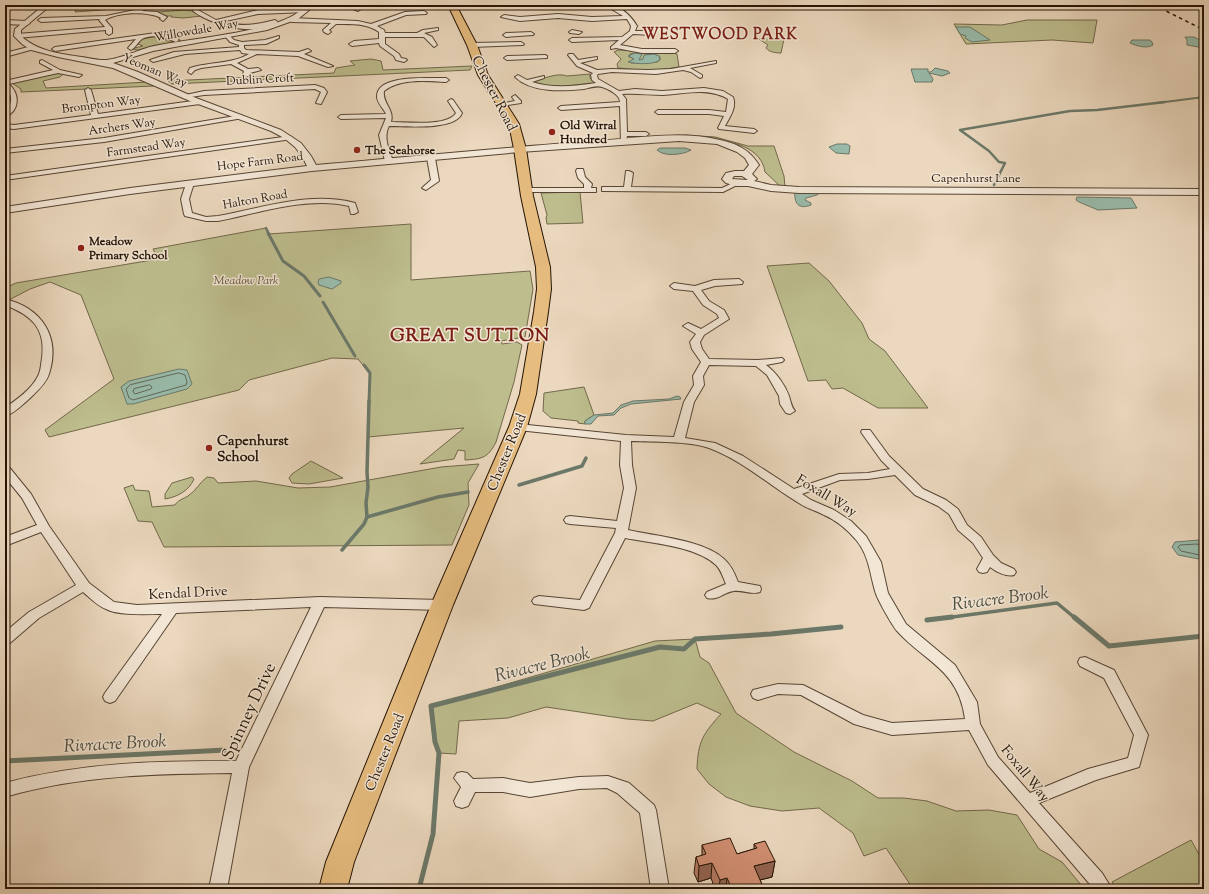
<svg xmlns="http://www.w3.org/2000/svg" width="1209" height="894" font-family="'Sorts Mill Goudy',serif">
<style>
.green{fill:#bdbd8e;stroke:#72684a;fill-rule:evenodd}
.water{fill:#99bbab;stroke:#6b7869}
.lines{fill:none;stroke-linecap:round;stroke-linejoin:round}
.shore{stroke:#606858;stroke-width:1}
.stream-far4{stroke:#6b7869;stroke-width:2}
.stream-far3{stroke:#6b7869;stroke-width:2.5}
.stream-far2{stroke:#6b7869;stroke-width:3}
.stream-far1{stroke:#6b7869;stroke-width:3.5}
.stream{stroke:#6b7869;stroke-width:5}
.minor-casing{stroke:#574534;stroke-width:2}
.tertiary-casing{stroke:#574534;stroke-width:2}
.primary-casing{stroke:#261406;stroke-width:2}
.minor{fill:#f2e6d5;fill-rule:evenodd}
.tertiary{fill:#f2e6d5;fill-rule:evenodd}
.primary{fill:#e6bc7f;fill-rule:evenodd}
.rail{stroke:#261406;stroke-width:1.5;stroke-dasharray:3.5 3.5;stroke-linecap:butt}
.wall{fill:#b47a62;stroke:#261406}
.shaded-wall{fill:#926350;stroke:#261406}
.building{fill:#d18e72;stroke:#261406}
.poi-dot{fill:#8f2418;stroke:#f2e6d5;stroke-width:1.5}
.labels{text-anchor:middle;stroke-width:3;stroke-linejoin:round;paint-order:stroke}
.far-street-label{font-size:12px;fill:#261406;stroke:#f2e6d5}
.far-poi-label{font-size:12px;font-weight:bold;fill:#261406;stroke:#f2e6d5;text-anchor:start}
.far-park-label{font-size:12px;font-style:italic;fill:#5b4f36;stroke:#f2e6d5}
.street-label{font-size:14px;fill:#261406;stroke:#f2e6d5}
.poi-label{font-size:14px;font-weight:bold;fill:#261406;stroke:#f2e6d5;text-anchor:start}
.far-district-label{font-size:15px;font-weight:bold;letter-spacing:1px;fill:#7a1f14;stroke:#f2e6d5}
.near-street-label{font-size:17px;fill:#261406;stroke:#f2e6d5}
.district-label{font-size:18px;font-weight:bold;letter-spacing:1px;fill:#7a1f14;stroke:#f2e6d5}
.near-water-label{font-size:18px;font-style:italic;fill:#4e4e40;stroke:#f2e6d5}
</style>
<rect width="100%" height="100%" fill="#ebd8be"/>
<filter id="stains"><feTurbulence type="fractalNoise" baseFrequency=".005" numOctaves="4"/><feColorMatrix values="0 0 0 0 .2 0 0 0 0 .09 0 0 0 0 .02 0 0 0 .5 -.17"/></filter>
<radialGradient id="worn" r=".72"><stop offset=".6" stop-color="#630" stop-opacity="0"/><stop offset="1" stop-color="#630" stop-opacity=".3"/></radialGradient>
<!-- green -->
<g class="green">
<polygon points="113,5 136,5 115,9 75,12 76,9"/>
<polygon points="185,10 192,11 202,16 183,18 171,17 172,16 164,16 157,12"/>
<polygon points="1027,20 1097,20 1093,43 1052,40 966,44 954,24 1002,25"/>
<polygon points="160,36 170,38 166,40 167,41 181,41 138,50 131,49 143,46 138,44 141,39"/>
<path d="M759,39H784L781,53C776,53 769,52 766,48L768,45Z"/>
<path d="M618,50L667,52L677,54L679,67L650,71L618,68L617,64L621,59L614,52ZM637,53L639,60L644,59L646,54H654L660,57V60L657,62L631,63L637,59L629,57L630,54Z"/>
<polygon points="371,59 381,61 383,70 472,66 470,70 172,84 168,81 334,73 336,68 355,65 350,61"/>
<polygon points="61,72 64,73 60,77 43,81 46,88 147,82 154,86 21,92 21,89 12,83"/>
<path d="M590,74V78L598,83L553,87L533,83V82C542,79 558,72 567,76Z"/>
<path d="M684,135L715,137L748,146H774L784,176L785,187H781L765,172C761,139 708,138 682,136Z"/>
<polygon points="580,192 583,223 547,224 546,218 547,215 541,193"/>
<path d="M411,224V280L530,271L533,289L525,337L501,341L502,344L517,342L522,345L514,382L496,442C488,458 482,459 465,460V451L458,450L454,459L420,464L464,428L368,437L370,374L358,359L332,358L249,380L239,390L49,437L45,430L114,379L81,295L50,282L30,289L9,300L5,299V288L16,283L158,259L153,249L266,228L269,234Z"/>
<polygon points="809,263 829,281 862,323 869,339 885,351 928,408 878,408 843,388 832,389 826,380 808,381 767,266"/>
<polygon points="584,387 594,415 585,421 585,424 578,423 578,421 551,418 543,411 544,393"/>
<polygon points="311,461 343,478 309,484 292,483 289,478 292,474"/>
<path d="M479,464L468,483L469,505L452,545L164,547L152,522L138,521L124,488L133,485L135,490L149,491L152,507L175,505C178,500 183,499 188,496C196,491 200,482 207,477L214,478L218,483L256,481L298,488L330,487L441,467Z"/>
<path d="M192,477L194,479C189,491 177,497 165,499V494L172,483Z"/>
<path d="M695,639L700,657L709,663L736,713L794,752L852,781L878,798H904L927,801L956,811L989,810L1017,815L1039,849L1062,862L1082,886L1083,889H913L886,848L864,856L853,833L819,808L782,811L750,806L726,797L709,784L697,769C698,741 703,734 721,714L697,703L653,721L627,719L546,707L508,718L459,721L456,754L439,753L435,742L431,706L655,641Z"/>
<polygon points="1191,840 1204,863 1204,889 1116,889 1112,882"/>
</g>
<!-- water -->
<g class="water">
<polygon points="956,27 970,27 990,40 972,42 965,38 966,36 960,34"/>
<polygon points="1185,37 1194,37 1204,42 1204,48 1187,45 1187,40"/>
<path d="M1132,40H1150L1152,42L1153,45C1146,49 1137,46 1130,43Z"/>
<path d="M635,53L642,54L639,60L643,59L644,55L654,54L659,56L660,60C653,65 637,64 628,62L634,59L628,56Z"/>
<polygon points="935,68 948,71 950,73 942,76 929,73 933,79 932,82 915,82 911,69 928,69 928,72 931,72"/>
<polygon points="837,144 847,144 850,146 849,154 836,153 829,147"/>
<path d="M660,148H685L691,150C683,155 664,157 657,150Z"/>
<path d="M795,191L821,192L817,195L806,198L805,200L811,203V205C798,210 794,203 795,191Z"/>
<polygon points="1077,197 1131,198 1137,208 1098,210 1079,202 1076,200"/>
<polygon points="329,277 341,281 341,283 332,289 319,285 318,282 319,279"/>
<polygon points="179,369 187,370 192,384 187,389 133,404 127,404 121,387 129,381"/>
<polygon points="677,396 680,397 681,399 631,404 621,408 614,415 598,416 591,424 585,424 585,421 594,415 613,413 621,405 633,401 669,399"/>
<polygon points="1199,540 1204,544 1204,560 1178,555 1172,547 1175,542"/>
</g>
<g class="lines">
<!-- shore -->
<g class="shore">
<polygon points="179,373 185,375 187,382 186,385 133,400 129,398 126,389 130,385"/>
<polygon points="150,385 152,387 151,389 135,394 133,392 134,389"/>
<polyline points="1204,547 1197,544 1180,545 1178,547 1181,551 1204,556"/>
</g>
<!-- stream-far4 -->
<polyline class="stream-far4" points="1157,103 1204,97"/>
<!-- stream-far3 -->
<g class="stream-far3">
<polyline points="994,185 1005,163 999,162 989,151 960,130 1070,111 1097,110 1165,102"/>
<polyline points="266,228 269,234"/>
</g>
<!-- stream-far2 -->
<g class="stream-far2">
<polyline points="268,233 283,261 304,276 320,296"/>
<polyline points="323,302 355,356"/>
<polyline points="364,365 370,373 369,402"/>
</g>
<!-- stream-far1 -->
<g class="stream-far1">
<polyline points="519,485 582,466 586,458"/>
<polyline points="367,517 438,497 468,492"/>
<polyline points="342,550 364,524 367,517 366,503 368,487 367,472 369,401"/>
<polyline points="945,618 1057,603 1075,618"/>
</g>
<!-- stream -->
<g class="stream">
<polyline points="1074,617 1109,646 1204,636"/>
<polyline points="927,620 952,617"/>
<polyline points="5,761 226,750"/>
<polyline points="419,889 433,834 439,753 435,742 431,706 660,647 684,649 695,639 771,634 841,627"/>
</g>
<defs>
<g id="minor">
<path d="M138,5H142L145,9L142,11L157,12L167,17L163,21L160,19L161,18C147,11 118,12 105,20L112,28V33L109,35L106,33V30L17,38L14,36L17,34L105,27L99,20L100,19L41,22L38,20L41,18L106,16L135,10L139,8Z"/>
<polygon points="343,5 350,5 361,9 358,11"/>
<path d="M610,5C620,5 632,17 637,26L635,31H653L656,33L653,35L633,34L620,45L642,49H675L678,51L675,53H642L616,48L611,49V47L619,40L572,42L569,40L572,38L622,37L630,31L631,26L627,19L592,21L558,18L520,21L501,17L504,15L520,17L558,14L592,17L623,16L613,10Z"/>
<polygon points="8,6 13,7 5,12 5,8"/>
<path d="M196,7H200L198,10L216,20L258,10L306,8L309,10L306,12L258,14L221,22C239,27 257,25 275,20L278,22C255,37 213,26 193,11V9Z"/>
<path d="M424,11L427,13L426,14L406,15L377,26L384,30L385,33H417L423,30L438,28V30L424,33L432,37L437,45L434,47L424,37H385V44L399,54L401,58L406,59L407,60L404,62L396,60L394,56L380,46L379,43L352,46L349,44L354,41L379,39V32C367,23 351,24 336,24L329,30L331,32L328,34L324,32L323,30L331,23L292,22L289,20L292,18L358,21L371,24L405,12Z"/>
<polygon points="5,20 27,21 30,23 27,25 5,24"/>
<polygon points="572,30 582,32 579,34 570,33 569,32"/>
<polygon points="531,32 534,34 533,35 506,37 503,35 506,33"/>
<path d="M156,33L174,36L179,40L176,42C167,38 152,33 142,39C138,42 136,47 131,50L128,48L136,39L55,51L52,49L55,47Z"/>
<path d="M228,34L234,40L242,42L265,40L279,36V38L266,44L244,45V48L246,50L299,52L308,49L311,51L304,54L333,66L328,67L298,56L257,54L237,63L248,69L258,68L261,70L250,73L248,76L246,77L243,75L244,71L231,64L201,68L195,70L191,74L188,72L190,68C209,62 232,64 249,54L242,53L240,50L185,54L153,62L150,60L174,52L239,47V45L230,42L225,36Z"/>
<polygon points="521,42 524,44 523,45 472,47 469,45 472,43"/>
<polygon points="32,46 34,47 34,49 5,57 5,53"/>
<path d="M569,54H573L578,60L597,57V59L580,63L597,70L612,69L648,70L671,69L716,61V63L690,68L702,75V77L700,78L691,72L683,70L656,74L612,72L598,74L597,75L598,79L619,91L635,89L662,91L704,88L723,91L733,97C737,107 730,117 725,126L754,129L757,131L754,133L719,129L718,128L724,116L709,114H658L655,112L658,110H709L726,112L728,99C708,87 685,94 663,95C649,95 636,93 622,94L626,99L627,132H646L649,134L646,136H627L625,144H621L620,106L561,110L558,108L561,106L620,102C620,95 609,89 602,87C597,85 589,88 584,89C562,91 532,93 515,77L518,75L527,80L544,76V78L532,82C553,89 575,86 596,83L592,80L591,75L593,73L577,66L568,55Z"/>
<polygon points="545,55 547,56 547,58 507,60 504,58 507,56"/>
<path d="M42,60L60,70L82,75L79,77L58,73L9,84C20,94 20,111 5,117V112C13,104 13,94 5,86V81L53,70L40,63V61Z"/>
<path d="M430,78H446L449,80L446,82C427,81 400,78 384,91C382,103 395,110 391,122C406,122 447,127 456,113L448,101L451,99L453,100L462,113C456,131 404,126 389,126C383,137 389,150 393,161L392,163H389L385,161L379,135L386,118L341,119L338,117L341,115L386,114C384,109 377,103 377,97C376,77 417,78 430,78Z"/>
<polygon points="315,85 324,88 327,92 321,104 316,103 321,92 315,89 204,95 184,98 181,96 204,91"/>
<polygon points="88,88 91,90 98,114 200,100 203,102 200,104 14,129 5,128 5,124 14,125 91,115 85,90"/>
<polygon points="515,95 521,101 521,103 502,106 499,104 515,101 512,97"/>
<polygon points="241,115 244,117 243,118 104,142 5,153 5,149 104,138"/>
<polygon points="290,136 293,138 292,139 5,180 5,176"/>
<polygon points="431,156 435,158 439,181 426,190 422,188 431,180 427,158"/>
<polygon points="577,169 583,169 585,177 592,184 591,188 596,188 596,192 526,192 522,190 526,188 584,188 584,184 578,178 576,171"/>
<polygon points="626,171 629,171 633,173 631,187 722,188 737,181 741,183 723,192 602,191 602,187 624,187"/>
<path d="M187,181H190L194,183L189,199L192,213L206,217L218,216C263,208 310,191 355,203L358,212L354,214H351L349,206C309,196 258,213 218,221H206L185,216L184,214L181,199Z"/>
<path d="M739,279L743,282L742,284L715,286L701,290L709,301L724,310L729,319L704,335L700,342L702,349L709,359L758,360L782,358L784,360L782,362L766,365C776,372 785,385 789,396C791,402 791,406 795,411L790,414L786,413L780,404L779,396L767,375L756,366L709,365L703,376L704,385L694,402L685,438L715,443L743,456L794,489L839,474L868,473L890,469L881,460L861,432L862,430H870L889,456L923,489L946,500L958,509L967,525L981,537L993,555L1001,563L1014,569L1016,572L1014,575C1007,577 996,572 990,567L987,572L983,573L979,572L977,569L983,558L973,543L958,530L949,514L938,506L915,495L895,475L868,479L840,480L802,494L811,500L834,510L851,521L866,536L881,562L888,593L906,624L955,665L977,702L980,724L998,757L1030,793L1088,769L1128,758L1134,735L1104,678L1080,666L1078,662L1080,658L1085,657L1114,670L1148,735L1139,767L1096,780L1039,803L1102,873L1112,889H1094L988,765L969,730L892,735L854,724L801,695L778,694L758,700L753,698L751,694L753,690L778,684L803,685L863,715L892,723L965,719C959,670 925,662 897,631C892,625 877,599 875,591C870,574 869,556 857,541C848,530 836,520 824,515C817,511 809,509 802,505C771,487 744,461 709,448C689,441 654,442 631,441L632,465L636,488L628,530C654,536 704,540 724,559C731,565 735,574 738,582L760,586L761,589L760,592C751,595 743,590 734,591C724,592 718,601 707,598L705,595L707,592L726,584C723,577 721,570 716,565C696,546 651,543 625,538L589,608L584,610L534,604L532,601L534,598L539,596L580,600L615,533L616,528L570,524L566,523L564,520L566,517L570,516L617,521L624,488L620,465L621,441L518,430L513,427L518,424L626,435L674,437L684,402L694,385L693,376L701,362L692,349L690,342L696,334L683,326L688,323L701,329L719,318L717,314L703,305L693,291L674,289L670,286L674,283L695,286L714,280Z"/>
<path d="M5,299C42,308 61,337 49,374C46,384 35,393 28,400C21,406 13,414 5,416V408C16,400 32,389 38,376C41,371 41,363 42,358C46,328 31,315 5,305Z"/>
<path d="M5,466L9,467L31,494L49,526L89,583L114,602L137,605L320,597L442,600L447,602L449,605L447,608L442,610L324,607L249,767L227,889H209L232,773C154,774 81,775 5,797V783C82,762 157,761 236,761L311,607L176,613L115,701L110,703L105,701L103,697L105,693L162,614C147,614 119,616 106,609C98,606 90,598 83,592L39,618L10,643L5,644V632L29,612L76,585L41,532L5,546V537L37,525L22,498L5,477Z"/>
<polygon points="462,772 467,773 473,779 503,778 530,783 579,777 608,776 629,783 654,805 656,810 669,889 651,889 640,813 617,793 607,788 579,789 530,797 503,792 475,792 468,806 462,808 456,806 454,801 461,787 454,778 457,773"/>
</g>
<path id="tertiary" d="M44,5H51L21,30V36C37,51 60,54 82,57C89,58 97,60 103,60C114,61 139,50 150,47C186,38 286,33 306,5H312L308,11L298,19L267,30L153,51L113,63L138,72L196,98L281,130L301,143L311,156L316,165C408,157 500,148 593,141C634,139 679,130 720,140C737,144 749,149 759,165L752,174L757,179L754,181L771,185L799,187L1204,189V195L799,193L771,191L748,186H737L726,183L722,179L726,173L735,171H744L749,165L745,158L737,152L717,144L679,141L520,152L312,171L130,194L5,213V207L130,188L307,166L302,156L295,147L284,138L271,131L190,101L113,68L58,57L31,50L22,44L14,36L15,29ZM734,176H742L748,180L732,179Z"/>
<polygon id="primary" points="448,5 456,5 477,45 488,75 519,124 526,149 533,196 550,267 551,289 548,312 536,394 527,427 453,605 354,862 347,889 319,889 326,862 431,605 509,427 520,394 534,312 537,289 536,267 521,196 514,149 509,124 478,75 467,45"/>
</defs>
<!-- minor casing -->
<use href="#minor" class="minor-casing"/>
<!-- tertiary casing -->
<use href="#tertiary" class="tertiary-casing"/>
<!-- primary casing -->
<use href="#primary" class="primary-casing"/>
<!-- minor -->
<use href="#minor" class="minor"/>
<!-- tertiary -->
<use href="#tertiary" class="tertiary"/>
<!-- primary -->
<use href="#primary" class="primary"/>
<!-- rail -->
<polyline class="rail" points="1154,5 1204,30"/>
</g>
<!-- wall -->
<polygon class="wall" points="754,844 775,861 772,877 760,880 764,889 715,889 711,878 698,882 694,873 696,857 702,856 702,845 737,854 754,849"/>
<!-- shaded-wall -->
<g class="shaded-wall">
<polygon points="775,861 772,877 751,882 754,866"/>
<polygon points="712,863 711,878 698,882 699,866"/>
<polygon points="727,878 726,889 719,889 720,880"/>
</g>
<!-- building -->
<polygon class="building" points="730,838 737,854 757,848 754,844 765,841 775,861 754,866 764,889 732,889 727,878 720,880 712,863 699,866 696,857 706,854 702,845"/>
<!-- markers -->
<g class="poi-dot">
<circle cx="552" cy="132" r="4"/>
<circle cx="357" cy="150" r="4"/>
<circle cx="81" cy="248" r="4"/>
<circle cx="209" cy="448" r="4"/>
</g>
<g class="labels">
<!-- far-street labels -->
<g class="far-street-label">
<text transform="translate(196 30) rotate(-10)" y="4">Willowdale Way</text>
<text transform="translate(155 70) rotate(23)" y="4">Yeoman Way</text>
<text transform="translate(260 79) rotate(-3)" y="4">Dublin Croft</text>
<text transform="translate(101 104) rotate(-7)" y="4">Brompton Way</text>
<text transform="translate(122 126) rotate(-8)" y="4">Archers Way</text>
<text transform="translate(146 147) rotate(-8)" y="4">Farmstead Way</text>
<text transform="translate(260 161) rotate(-7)" y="4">Hope Farm Road</text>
<text x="976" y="182">Capenhurst Lane</text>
<text transform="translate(255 199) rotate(-10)" y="4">Halton Road</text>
</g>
<!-- far-poi labels -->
<g class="far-poi-label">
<text x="560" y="129">Old Wirral<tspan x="560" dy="14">Hundred</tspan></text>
<text x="365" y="154">The Seahorse</text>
<text x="89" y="245">Meadow<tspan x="89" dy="14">Primary School</tspan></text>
</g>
<!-- far-park labels -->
<g class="far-park-label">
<text x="246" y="284">Meadow Park</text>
</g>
<!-- street labels -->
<g class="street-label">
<text transform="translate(495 93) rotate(63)" y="5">Chester Road</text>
<text transform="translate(506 452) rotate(-68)" y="5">Chester Road</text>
<text transform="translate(827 495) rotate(31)" y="5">Foxall Way</text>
<text transform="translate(188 592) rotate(-3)" y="5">Kendal Drive</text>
<text transform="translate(384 752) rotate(-68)" y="5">Chester Road</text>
<text transform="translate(1026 773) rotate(51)" y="5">Foxall Way</text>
</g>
<!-- poi labels -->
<g class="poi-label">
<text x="217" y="445">Capenhurst<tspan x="217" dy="16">School</tspan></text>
</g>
<!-- far-district labels -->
<g class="far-district-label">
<text x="720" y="39">WESTWOOD PARK</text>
</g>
<!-- near-street labels -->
<g class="near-street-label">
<text transform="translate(248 711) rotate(-65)" y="6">Spinney Drive</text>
</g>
<!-- district labels -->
<g class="district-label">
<text x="470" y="341">GREAT SUTTON</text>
</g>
<!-- near-water labels -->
<g class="near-water-label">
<text transform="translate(1000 598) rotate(-7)" y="6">Rivacre Brook</text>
<text transform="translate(542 664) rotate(-14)" y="6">Rivacre Brook</text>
<text transform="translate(115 743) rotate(-3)" y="6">Rivracre Brook</text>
</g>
</g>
<!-- margin -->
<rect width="1209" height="894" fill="none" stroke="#ebd8be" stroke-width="20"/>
<rect x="6" y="6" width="1197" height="882" fill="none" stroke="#261406" stroke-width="2"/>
<rect x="10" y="10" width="1189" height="874" fill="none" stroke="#261406"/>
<rect width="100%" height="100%" filter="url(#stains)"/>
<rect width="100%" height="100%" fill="url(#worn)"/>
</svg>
